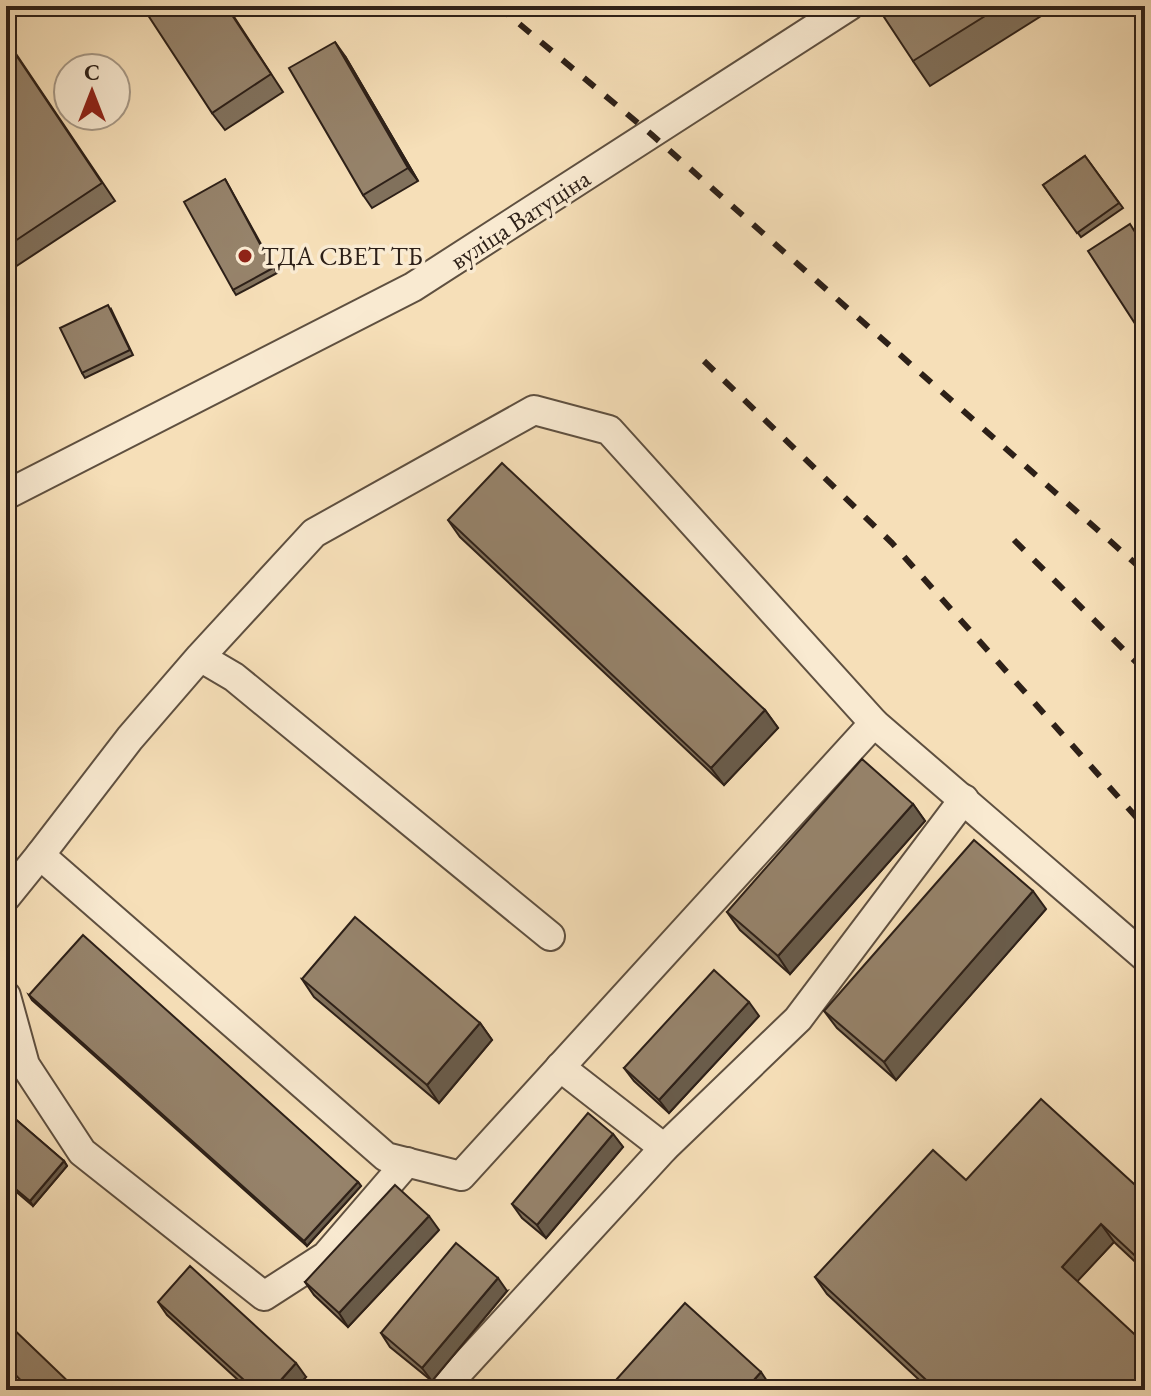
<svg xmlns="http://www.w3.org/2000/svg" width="1151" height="1396" font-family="'EB Garamond',serif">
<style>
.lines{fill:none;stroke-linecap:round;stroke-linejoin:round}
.minor-casing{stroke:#5f5040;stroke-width:32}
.minor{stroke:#f9ead1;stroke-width:28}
.rail{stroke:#2d2018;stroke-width:6;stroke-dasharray:14 14;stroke-linecap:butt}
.wall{fill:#81715c;stroke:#2d2018;stroke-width:2}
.shaded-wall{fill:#695c4b;stroke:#2d2018;stroke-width:2}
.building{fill:#96836b;stroke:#2d2018;stroke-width:2}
.poi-dot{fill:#8f2418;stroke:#f9ead1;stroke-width:3}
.labels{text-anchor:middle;stroke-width:7;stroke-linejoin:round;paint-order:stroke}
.street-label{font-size:26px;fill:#2d2018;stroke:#f9ead1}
.poi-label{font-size:26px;fill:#2d2018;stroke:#f9ead1;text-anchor:start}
</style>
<rect width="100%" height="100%" fill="#f6dfb8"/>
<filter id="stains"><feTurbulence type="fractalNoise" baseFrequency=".0025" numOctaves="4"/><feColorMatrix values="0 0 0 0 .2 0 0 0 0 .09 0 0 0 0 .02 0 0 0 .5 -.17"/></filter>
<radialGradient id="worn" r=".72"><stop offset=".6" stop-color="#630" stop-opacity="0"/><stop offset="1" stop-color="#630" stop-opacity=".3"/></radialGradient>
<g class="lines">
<defs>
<g id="minor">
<polyline points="6,495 413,287 849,6"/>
<polyline points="200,657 130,738 40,855 386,1157 461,1176 874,723 609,430 534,410 314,533 200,657 234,677 550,936"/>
<polyline points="874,723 1145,957"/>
<polyline points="6,897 40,855"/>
<polyline points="6,996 25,1065 82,1152 264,1296 326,1256 407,1162"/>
<polyline points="560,1067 664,1148"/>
<polyline points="442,1390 664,1148 798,1019 964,799"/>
</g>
</defs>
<!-- minor casing -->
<use href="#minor" class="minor-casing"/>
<!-- minor -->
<use href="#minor" class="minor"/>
<!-- rail -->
<g class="rail">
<polyline points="498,6 651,134 1145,572"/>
<polyline points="704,361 892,543 1145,827"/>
<polyline points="1014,540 1145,671"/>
</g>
</g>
<!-- wall -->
<g class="wall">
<polygon points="227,6 283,92 225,130 212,113"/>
<polygon points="901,6 1057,6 930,86 913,61"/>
<polygon points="6,39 115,201 6,273"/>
<polygon points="345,56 418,181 372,208 363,195"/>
<polygon points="1085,156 1123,208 1081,237 1043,185"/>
<polygon points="225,179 277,273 236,295 233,290"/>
<polygon points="111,309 133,355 85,378 82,373"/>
<polygon points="448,520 765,710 778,728 724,785 460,537"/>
<polygon points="913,804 925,821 790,974 740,930 727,912"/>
<polygon points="1046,909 896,1080 837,1028 824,1011"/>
<polygon points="302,979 480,1023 492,1040 439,1103 314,997"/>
<polygon points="29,995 358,1182 361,1186 307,1246 32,1000"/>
<polygon points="759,1016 669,1113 634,1081 624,1068"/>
<polygon points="6,1111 64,1161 67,1166 33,1206 6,1183"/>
<polygon points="613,1134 623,1147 546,1238 522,1218 512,1204"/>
<polygon points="966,1180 1145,1194 1145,1271 1114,1242 1077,1281 1145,1390 930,1390 827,1294 815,1277"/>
<polygon points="439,1230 348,1327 314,1295 305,1282"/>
<polygon points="507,1291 432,1381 390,1347 381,1333"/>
<polygon points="158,1302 306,1377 294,1390 249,1390 167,1315"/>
</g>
<!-- shaded-wall -->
<g class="shaded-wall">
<polygon points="335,42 345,56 418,181 408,168"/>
<polygon points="765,710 778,728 724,785 711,768"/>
<polygon points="913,804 925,821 790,974 778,956"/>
<polygon points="1033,891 1046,909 896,1080 884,1062"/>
<polygon points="749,1002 759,1016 669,1113 659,1100"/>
<polygon points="480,1023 492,1040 439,1103 427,1085"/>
<polygon points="613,1134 623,1147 546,1238 537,1225"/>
<polygon points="64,1161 67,1166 33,1206 30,1201"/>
<polygon points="358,1182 361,1186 307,1246 304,1241"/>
<polygon points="429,1216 439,1230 348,1327 339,1313"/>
<polygon points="1101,1224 1114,1242 1074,1285 1062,1267"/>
<polygon points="498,1278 507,1291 432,1381 422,1368"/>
<polygon points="296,1363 306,1377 294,1390 272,1390"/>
<polygon points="761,1372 773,1390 745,1390"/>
</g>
<!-- building -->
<g class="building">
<polygon points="142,6 226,6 271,74 212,113"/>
<polygon points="901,6 1001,6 913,61 884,17"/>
<polygon points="6,40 102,183 6,247"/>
<polygon points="335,42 408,168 363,195 289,68"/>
<polygon points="1085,156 1119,203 1077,233 1043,185"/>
<polygon points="225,179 273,268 233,290 184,202"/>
<polygon points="1130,224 1145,248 1145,339 1088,251"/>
<polygon points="108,305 130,350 82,373 60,328"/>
<polygon points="502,463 765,710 711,768 448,520"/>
<polygon points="862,759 913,804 778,956 727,912"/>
<polygon points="974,840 1033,891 884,1062 824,1011"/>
<polygon points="355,917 480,1023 427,1085 302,979"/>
<polygon points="83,935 358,1182 304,1241 29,995"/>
<polygon points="714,970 749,1002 659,1100 624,1068"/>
<polygon points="1041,1099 1145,1194 1145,1265 1101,1224 1062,1267 1145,1344 1145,1390 937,1390 815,1277 933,1150 966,1180"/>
<polygon points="6,1111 64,1161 30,1201 6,1181"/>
<polygon points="588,1113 613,1134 537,1225 512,1204"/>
<polygon points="395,1185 429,1216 339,1313 305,1282"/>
<polygon points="456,1243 498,1278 422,1368 381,1333"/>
<polygon points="190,1266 296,1363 272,1390 255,1390 158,1302"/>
<polygon points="685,1303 761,1372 745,1390 607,1390"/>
<polygon points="6,1322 77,1390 30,1390 6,1365"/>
</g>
<!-- markers -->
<circle class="poi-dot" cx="245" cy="256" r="8"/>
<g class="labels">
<!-- street labels -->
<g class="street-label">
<text transform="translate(520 219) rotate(-33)" y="9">вуліца Ватуціна</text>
</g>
<!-- poi labels -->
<g class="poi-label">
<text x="261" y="265">ТДА СВЕТ ТБ</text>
</g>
</g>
<!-- margin -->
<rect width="1151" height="1396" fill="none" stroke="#f6dfb8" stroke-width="32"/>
<rect x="8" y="8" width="1135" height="1380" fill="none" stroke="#2d2018" stroke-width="4"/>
<rect x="16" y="16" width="1119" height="1364" fill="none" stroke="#2d2018" stroke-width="2"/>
<!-- north arrow -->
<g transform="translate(92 92)"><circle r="38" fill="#f9ead1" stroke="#a79987" stroke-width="2"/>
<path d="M0-6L14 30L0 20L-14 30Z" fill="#8f2418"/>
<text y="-12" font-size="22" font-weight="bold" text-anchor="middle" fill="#2d2018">С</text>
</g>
<rect width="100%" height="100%" filter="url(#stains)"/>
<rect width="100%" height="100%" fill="url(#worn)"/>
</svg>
